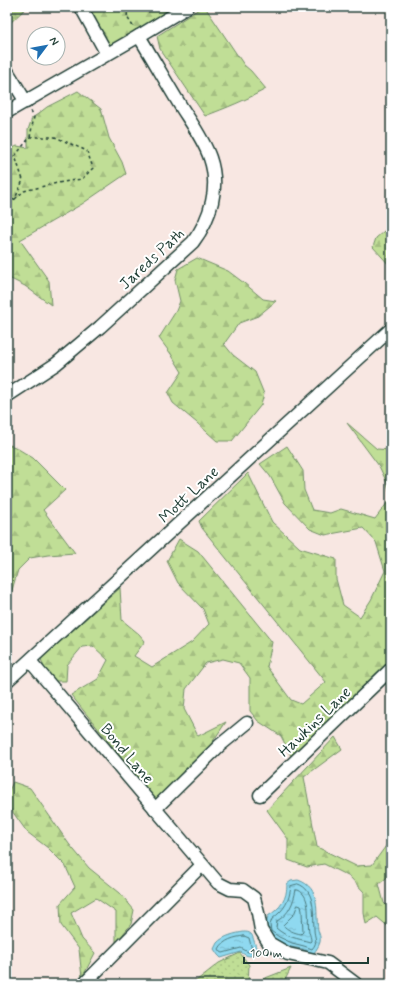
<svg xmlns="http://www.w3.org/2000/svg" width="398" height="991" font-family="Mynerve,sans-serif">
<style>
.grass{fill:url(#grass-dots);stroke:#708e65}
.forest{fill:url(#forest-firs);stroke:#708e65}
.water{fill:url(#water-ripples);stroke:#629ba5}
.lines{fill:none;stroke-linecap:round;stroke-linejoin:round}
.shore{stroke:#4c7b7f;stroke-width:1}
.minor-casing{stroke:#1f3d34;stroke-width:15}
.path{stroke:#1f3d34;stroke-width:1.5;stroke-dasharray:3 3;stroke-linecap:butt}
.minor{stroke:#fff;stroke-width:12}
.labels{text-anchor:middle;stroke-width:4;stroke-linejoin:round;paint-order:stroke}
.street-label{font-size:16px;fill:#1f3d34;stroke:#fff}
</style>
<defs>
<pattern id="grass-dots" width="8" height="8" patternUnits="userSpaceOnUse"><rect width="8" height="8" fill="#c0de96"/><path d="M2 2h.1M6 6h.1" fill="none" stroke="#a5bf82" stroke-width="1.8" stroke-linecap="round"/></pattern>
<pattern id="forest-firs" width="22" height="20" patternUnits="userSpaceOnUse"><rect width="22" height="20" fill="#c0de96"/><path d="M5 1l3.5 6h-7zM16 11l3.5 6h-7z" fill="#a5bf82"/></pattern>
<pattern id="water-ripples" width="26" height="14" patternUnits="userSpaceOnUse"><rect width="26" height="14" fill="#8fd9f0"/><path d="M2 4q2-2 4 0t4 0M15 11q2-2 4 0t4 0" fill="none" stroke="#7bbbce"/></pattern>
</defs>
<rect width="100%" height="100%" fill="#f8e7e2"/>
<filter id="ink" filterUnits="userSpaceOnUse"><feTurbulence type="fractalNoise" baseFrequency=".025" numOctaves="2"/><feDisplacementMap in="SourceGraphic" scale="8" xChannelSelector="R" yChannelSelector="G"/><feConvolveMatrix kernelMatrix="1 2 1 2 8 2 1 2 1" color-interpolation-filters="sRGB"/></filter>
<g filter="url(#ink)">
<!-- grass -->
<g class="grass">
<polygon points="240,953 249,965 248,984 192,984 219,963"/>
<polygon points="291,968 283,984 250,984"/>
</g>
<!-- forest -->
<g class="forest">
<polygon points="7,7 27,7 7,26"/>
<polygon points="85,7 177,7 113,45 108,46"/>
<path d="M202,7H205L244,65L251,71L266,89C246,100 226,108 205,116L160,49L157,36Z"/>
<polygon points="78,91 101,109 109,138 122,162 126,174 82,204 20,240 49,281 51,305 25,286 7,277 7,151 17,146 28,148 28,130 32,118 38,114 47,107"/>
<polygon points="391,225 391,267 373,247 376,238"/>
<polygon points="197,258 228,271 244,283 263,299 276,301 258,316 239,323 224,344 233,355 255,372 264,394 261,405 232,441 217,441 197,423 173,403 168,393 182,372 171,354 159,338 176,311 180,301 175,280 178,269"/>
<polygon points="347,423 377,449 391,450 391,497 387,483 379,466"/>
<polygon points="7,444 15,447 33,458 65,490 43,510 75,553 48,555 30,558 18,570 9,600 7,597 7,537 8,535 7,534"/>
<polygon points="287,446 303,471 304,490 312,510 330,513 341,509 375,519 391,498 391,661 292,758 281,736 258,721 250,711 250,678 239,663 223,659 206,663 186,689 184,709 198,736 226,722 207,750 157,802 71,695 98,679 108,660 93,646 82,647 67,665 66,681 56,681 45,670 41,659 120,588 122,620 139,634 145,641 134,656 152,667 192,642 209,624 203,609 178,583 167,561 179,539 198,551 272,642 267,667 291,700 301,704 326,682 202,528 199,521 248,473 272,522 300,548 336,559 336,579 343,605 360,617 371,600 385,571 376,542 363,528 325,535 310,529 285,503 270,476 260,464"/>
<polygon points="335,737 342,749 304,777 317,847 356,866 372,865 391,839 391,874 379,884 384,903 391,910 391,929 377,917 366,924 364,913 364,892 350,877 324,864 307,867 288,860 288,839 267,810"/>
<polygon points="13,782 30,788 69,844 89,868 120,893 134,910 131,924 116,943 116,912 96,898 71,913 82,939 95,953 82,978 79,949 61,925 60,904 75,887 65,865 48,848 27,832 7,804 7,795"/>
</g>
<!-- water -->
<g class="water">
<path d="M298,880C322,888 315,911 318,930C319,934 321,937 320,942C319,946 316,950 314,953L312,954L302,949L291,947L277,940L268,933L266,925L268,916C281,908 287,899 287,884L291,881Z"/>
<path d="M244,932C246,932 249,932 251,934C253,935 256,949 258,953C251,957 247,957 241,952L221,958L218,955L214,949C215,947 216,945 217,943C223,936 236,933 244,932Z"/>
</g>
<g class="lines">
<!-- shore -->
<g class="shore">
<path d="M298,884C316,890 313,914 314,929C314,938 319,941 312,949L304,946L292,943L279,937L271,931L270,925L272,919C285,909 289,902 291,886Z"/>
<path d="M296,890H298C312,896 307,920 309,932C310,935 311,938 311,941L310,942C297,938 287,938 276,928L277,921C289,914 293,904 296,890Z"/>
<path d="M298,905L301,906L302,911L303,932L301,934C295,933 287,930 283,925L294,914Z"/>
<path d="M244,936L249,938L252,950L251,952H248L241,948L223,953L221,952L219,949C223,940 235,937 244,936Z"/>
</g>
<defs>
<g id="minor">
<polyline points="81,7 107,54"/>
<polyline points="7,71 26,102"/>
<polyline points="7,112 139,36 187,7"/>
<path d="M7,396L56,364L100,327L193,242C211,218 220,187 210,158C204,140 190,121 180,105C166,82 153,59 139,36"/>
<polyline points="30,661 218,883 230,889 243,890 254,898 258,913 261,930 269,943 288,954 315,960 328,963 356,984"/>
<polyline points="7,681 391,329"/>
<polyline points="260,795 391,669"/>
<polyline points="155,809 219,746 247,723"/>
<polyline points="84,984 202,865"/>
</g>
</defs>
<!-- minor casing -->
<use href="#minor" class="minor-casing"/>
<!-- path -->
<g class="path">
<polyline points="128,7 127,17 134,28"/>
<polyline points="15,156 30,137 34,117 30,110"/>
<polyline points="7,159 15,156 23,180 15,199 7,203"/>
<polyline points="15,199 24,191 57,183 82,179 93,168 87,151 55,137 30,137"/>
</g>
<!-- minor -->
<use href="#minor" class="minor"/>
</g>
</g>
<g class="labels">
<!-- street labels -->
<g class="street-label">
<text transform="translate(151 258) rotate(-43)" y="6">Jareds Path</text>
<text transform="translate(188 494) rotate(-43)" y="6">Mott Lane</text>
<text transform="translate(314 721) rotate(-44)" y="6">Hawkins Lane</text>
<text transform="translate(128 753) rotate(50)" y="6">Bond Lane</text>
</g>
</g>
<!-- margin -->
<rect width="398" height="991" fill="none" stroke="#fff" stroke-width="24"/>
<rect x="12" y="12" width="374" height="967" fill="none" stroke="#1f3d34" stroke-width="1.5" filter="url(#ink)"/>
<!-- north arrow -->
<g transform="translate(46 46) rotate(58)"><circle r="19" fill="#ffffff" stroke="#a5b1ae"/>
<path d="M0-3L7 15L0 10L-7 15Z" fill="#1f6fb2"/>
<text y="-6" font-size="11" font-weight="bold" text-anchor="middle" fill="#1f3d34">N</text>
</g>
<!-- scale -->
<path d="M244 957v6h124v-6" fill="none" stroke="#1f3d34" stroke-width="2"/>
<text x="250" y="957" font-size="12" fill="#1f3d34" stroke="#ffffff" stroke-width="3" paint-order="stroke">100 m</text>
</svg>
